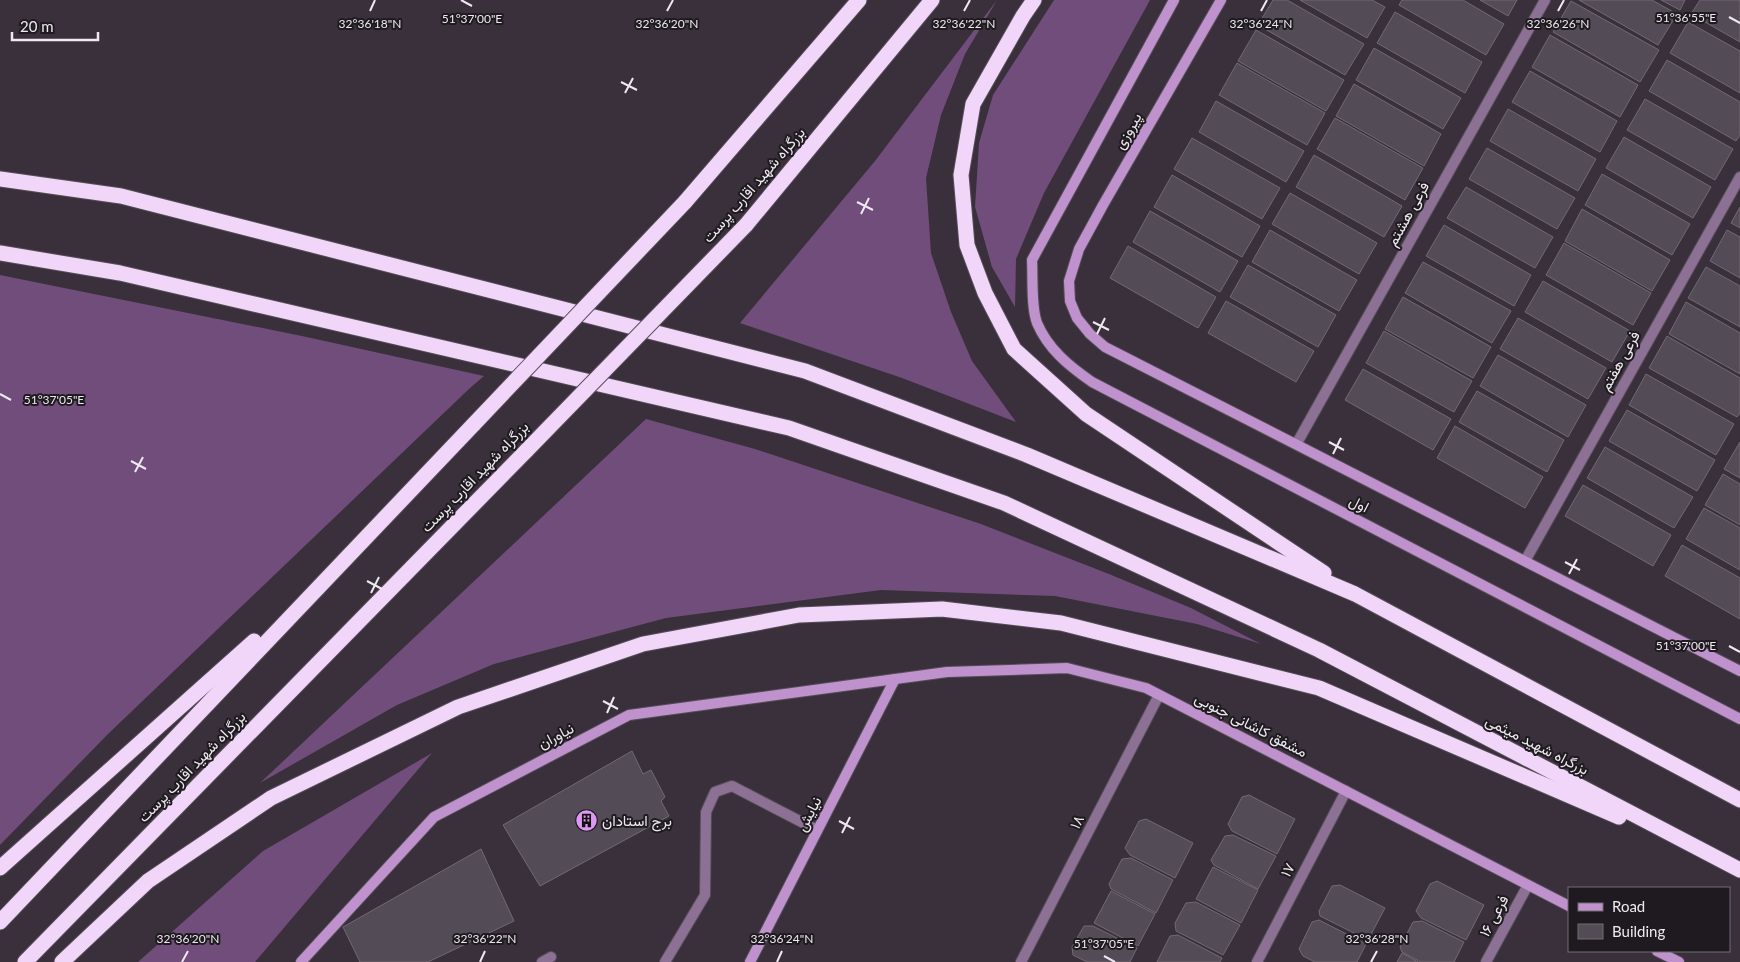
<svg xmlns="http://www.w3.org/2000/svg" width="1740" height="962" font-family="Lato,Vazirmatn,sans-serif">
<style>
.forest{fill:#704d7a}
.building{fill:#534b56;stroke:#726975}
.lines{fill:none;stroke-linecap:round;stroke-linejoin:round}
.lane-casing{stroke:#564e58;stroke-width:12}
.street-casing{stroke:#564e58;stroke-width:12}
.secondary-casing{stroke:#564e58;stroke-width:12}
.highway-casing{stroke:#564e58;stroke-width:17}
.lane{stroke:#8d7195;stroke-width:10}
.street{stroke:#8d7195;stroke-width:10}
.secondary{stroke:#bf92cd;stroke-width:10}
.highway{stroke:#f2d6fa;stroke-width:15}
.highway-bridge-casing{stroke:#564e58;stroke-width:17;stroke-linecap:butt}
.highway-bridge{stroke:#f2d6fa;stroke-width:15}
.ticks{fill:none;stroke:#eee9f0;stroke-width:2}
.labels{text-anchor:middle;stroke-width:4;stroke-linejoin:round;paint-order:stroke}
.street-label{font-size:15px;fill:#eee9f0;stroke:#1e1a1f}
.poi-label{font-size:15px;fill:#eee9f0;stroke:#1e1a1f;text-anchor:start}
.ticks-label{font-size:12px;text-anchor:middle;fill:#eee9f0;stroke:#1e1a1f;stroke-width:4;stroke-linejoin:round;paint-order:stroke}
</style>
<rect width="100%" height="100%" fill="#39303b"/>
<!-- forest -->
<g class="forest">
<polygon points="997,0 965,54 941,115 926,178 931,253 951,312 972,361 1016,422 902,378 740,323 875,161"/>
<polygon points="1054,0 1150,0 1044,193 1016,259 1015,307 992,267 975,207 979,143 993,95"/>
<polygon points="0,275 302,336 484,376 470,388 107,735 0,845"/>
<polygon points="646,419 755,449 981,524 1109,574 1191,608 1261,644 1197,624 1055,596 881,590 666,618 494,664 397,705 260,783"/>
<polygon points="432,753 255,962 138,962 263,851"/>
</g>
<!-- building -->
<g class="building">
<polygon points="1273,0 1287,0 1364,44 1345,75 1258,25"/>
<polygon points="1300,0 1372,0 1385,7 1367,38"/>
<polygon points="1402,0 1463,0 1504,24 1486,55 1399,5"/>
<polygon points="1480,0 1517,0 1508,16"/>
<polygon points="1579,0 1652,0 1677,14 1658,45"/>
<polygon points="1661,0 1685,0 1680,10"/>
<polygon points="1700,0 1740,0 1740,42 1691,14"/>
<polygon points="1571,1 1659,50 1640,82 1553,32"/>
<polygon points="1395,12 1482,62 1465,93 1377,43"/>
<polygon points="1688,22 1740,51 1740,93 1670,53"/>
<polygon points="1256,30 1344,80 1326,111 1238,61"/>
<polygon points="1550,35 1638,85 1620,117 1532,67"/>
<polygon points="1374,48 1461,98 1443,129 1356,80"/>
<polygon points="1667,60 1740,102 1740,135 1736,141 1649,91"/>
<polygon points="1237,63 1325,113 1307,145 1219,95"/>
<polygon points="1530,71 1617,121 1600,152 1512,102"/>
<polygon points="1354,84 1441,134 1424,166 1336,116"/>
<polygon points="1645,99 1733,149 1715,180 1627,130"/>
<polygon points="1216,101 1304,151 1286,182 1199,132"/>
<polygon points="1508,109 1596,159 1578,191 1490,141"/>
<polygon points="1335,118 1423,168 1405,200 1317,149"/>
<polygon points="1624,137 1711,187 1693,218 1606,168"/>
<polygon points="1192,138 1280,188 1262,219 1174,169"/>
<polygon points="1487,148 1575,198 1557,229 1469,179"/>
<polygon points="1314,155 1402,206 1384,237 1296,187"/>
<polygon points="1602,174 1690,224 1672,255 1585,205"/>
<polygon points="1172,175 1260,226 1242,257 1154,207"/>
<polygon points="1466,187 1553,237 1535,268 1447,218"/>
<polygon points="1290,193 1377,243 1359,274 1272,224"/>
<polygon points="1740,207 1740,228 1731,223"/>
<polygon points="1582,209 1670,260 1652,291 1565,241"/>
<polygon points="1150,211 1238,261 1220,292 1133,242"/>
<polygon points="1444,225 1531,275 1514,306 1426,256"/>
<polygon points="1270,230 1357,280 1339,311 1252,262"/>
<polygon points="1727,230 1740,237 1740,278 1710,261"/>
<polygon points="1564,243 1651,293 1633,325 1546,275"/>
<polygon points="1128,246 1216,297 1198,328 1110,278"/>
<polygon points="1423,262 1511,311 1492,343 1405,293"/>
<polygon points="1248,265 1336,315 1318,347 1230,297"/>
<polygon points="1706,267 1740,286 1740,327 1688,298"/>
<polygon points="1543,281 1630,331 1612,362 1525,312"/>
<polygon points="1403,297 1491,347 1473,378 1385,329"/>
<polygon points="1226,301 1314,351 1296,382 1208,333"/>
<polygon points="1686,302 1740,333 1740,374 1669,334"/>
<polygon points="1518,318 1606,368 1588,399 1500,349"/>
<polygon points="1384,331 1472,381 1454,412 1366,363"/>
<polygon points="1667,336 1740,378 1740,413 1737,417 1649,368"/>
<polygon points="1498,355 1586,405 1568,437 1480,386"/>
<polygon points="1363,369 1451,419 1433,450 1345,400"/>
<polygon points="1646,374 1734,424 1716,455 1629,405"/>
<polygon points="1477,391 1564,440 1547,472 1459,422"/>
<polygon points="1627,410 1715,460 1697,491 1609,441"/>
<polygon points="1455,426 1543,477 1525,508 1437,458"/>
<polygon points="1740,442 1740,478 1724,469"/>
<polygon points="1605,447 1693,497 1674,528 1587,478"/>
<polygon points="1723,474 1740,484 1740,525 1705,505"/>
<polygon points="1583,485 1671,535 1653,566 1565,516"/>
<polygon points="1704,508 1740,528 1740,570 1686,539"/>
<polygon points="1682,545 1740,578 1740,619 1665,576"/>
<polygon points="632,751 643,774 651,770 665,797 661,801 669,816 540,886 503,825"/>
<polygon points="1249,795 1295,819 1277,854 1232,831 1228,824 1242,797"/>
<polygon points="1146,819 1193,843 1175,878 1130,855 1125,848 1139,821"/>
<polygon points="1233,835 1276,856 1258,889 1214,865 1211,860 1225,836"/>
<polygon points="481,849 514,921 428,962 360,962 343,927"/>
<polygon points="1131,858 1173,880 1156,913 1111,889 1109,884 1122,859"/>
<polygon points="1213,867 1258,890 1241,923 1196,899"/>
<polygon points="1437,881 1484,905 1466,940 1421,918 1416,911 1430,884"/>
<polygon points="1340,885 1385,908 1368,940 1320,916 1319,911 1332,886"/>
<polygon points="1111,891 1155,914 1138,946 1094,923"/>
<polygon points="1196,902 1240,925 1223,955 1176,931 1175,923 1186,903"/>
<polygon points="1319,920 1366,944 1357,962 1315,962 1303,956 1299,949 1312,922"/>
<polygon points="1422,921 1464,942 1454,962 1421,962 1402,952 1400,947 1413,922"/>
<polygon points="1084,926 1093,926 1137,948 1130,962 1087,962 1073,955 1072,947"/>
<polygon points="1178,935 1222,958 1220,962 1157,962 1170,936"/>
<polygon points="1402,953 1418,962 1397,962"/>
</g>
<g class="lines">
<defs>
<g id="lane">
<polyline points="542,962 551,957"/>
<polyline points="665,962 705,895 706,812 715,792 732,786 817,830"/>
</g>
<g id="street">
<polyline points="1297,443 1545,0"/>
<polyline points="1525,561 1740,177"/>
<polyline points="1021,962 1159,695"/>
<polyline points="1257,962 1346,791"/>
<polyline points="1486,962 1528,885"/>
</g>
<g id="secondary">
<path d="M1174,0L1032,260C1033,278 1031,307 1037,323C1048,349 1069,366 1092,382L1740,719"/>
<polyline points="1221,0 1103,205 1079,249 1069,281 1070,301 1077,318 1090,334 1105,347 1740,671"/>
<polyline points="1657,951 1679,962"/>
<polyline points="301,962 434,817 629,715 947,672 1067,668 1146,688 1569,906"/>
<polyline points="750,962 895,679"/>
</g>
<g id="highway">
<polyline points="1034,0 1023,16 973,104 961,175 967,245 985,293 1014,349 1086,414 1324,573"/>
<polyline points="0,179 121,196 805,371 1027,455 1355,594 1740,800"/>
<polyline points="685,202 859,0"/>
<polyline points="746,225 932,0"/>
<polyline points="0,253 120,273 789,428 1004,503 1319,650 1740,870"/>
<polyline points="0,868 254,641"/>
<polyline points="0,922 474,424"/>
<polyline points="25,962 527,450"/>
<polyline points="62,962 148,881 271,798 458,707 643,644 799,615 942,609 1061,623 1319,688 1619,817"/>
</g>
</defs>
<!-- lane casing -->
<use href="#lane" class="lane-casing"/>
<!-- street casing -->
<use href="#street" class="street-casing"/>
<!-- secondary casing -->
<use href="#secondary" class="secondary-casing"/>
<!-- highway casing -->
<use href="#highway" class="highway-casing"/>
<!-- lane -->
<use href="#lane" class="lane"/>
<!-- street -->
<use href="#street" class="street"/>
<!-- secondary -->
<use href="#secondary" class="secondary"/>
<!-- highway -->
<use href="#highway" class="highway"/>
<defs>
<g id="highway-bridge">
<polyline points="474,424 685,202"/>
<polyline points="527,450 746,225"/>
</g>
</defs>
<!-- highway-bridge casing -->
<use href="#highway-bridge" class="highway-bridge-casing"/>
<!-- highway-bridge -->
<use href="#highway-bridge" class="highway-bridge"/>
</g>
<!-- ticks -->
<path class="ticks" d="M461,0L472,6M370,11L375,0M667,11L673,0M964,11L970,0M1261,11L1267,0M1558,11L1564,0M1729,17L1740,23M621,82L637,90M625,93L633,78M857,202L873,210M861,214L869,198M1093,322L1109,330M1097,334L1105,318M0,394L11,400M1329,442L1344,450M1333,454L1341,438M131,461L146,469M135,472L143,457M1565,562L1580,570M1569,574L1577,559M367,581L382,589M371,593L379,577M1729,646L1740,652M603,701L618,709M607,713L614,697M839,821L854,829M842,833L850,817M1104,956L1115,962M182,962L188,951M480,962L485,951M777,962L782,951M1371,962L1377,951"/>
<!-- icons -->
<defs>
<symbol id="building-disc" viewBox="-11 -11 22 22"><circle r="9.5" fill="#de98f2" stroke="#1e1a1f"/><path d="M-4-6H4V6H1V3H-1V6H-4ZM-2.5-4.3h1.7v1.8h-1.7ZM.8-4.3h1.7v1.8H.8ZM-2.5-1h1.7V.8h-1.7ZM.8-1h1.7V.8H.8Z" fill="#111"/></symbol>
</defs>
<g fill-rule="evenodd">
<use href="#building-disc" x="574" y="808" width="25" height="25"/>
</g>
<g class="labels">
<!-- street labels -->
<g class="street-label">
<text transform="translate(1128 131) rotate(-60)" y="5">پیروزی</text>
<text transform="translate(754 185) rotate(-49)" y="5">بزرگراه شهید اقارب پرست</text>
<text transform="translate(1408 214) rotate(-61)" y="5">فرعی هشتم</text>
<text transform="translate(1620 361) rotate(-61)" y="5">فرعی هفتم</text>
<text transform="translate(475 477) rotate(-46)" y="5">بزرگراه شهید اقارب پرست</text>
<text transform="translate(1359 504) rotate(27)" y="5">اول</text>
<text transform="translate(1251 725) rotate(27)" y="5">مشفق کاشانی جنوبی</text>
<text transform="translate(556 736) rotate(-28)" y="5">نیاوران</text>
<text transform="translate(1537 745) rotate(27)" y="5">بزرگراه شهید میثمی</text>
<text transform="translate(192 767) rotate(-46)" y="5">بزرگراه شهید اقارب پرست</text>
<text transform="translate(809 814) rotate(-63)" y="5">نیایش</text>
<text transform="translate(1077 822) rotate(-63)" y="5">۱۸</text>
<text transform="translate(1288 870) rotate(-62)" y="5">۱۷</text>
<text transform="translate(1494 916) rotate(-62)" y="5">فرعی ۱۶</text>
</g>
<!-- poi labels -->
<g class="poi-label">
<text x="602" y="826">برج استادان</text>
</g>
</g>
<g class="ticks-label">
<text x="1686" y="22">51°36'55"E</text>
<text x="472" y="23">51°37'00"E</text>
<text x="370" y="28">32°36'18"N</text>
<text x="667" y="28">32°36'20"N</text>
<text x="964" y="28">32°36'22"N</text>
<text x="1261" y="28">32°36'24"N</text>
<text x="1558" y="28">32°36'26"N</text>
<text x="54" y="404">51°37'05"E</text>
<text x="1686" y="650">51°37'00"E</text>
<text x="188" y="943">32°36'20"N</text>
<text x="485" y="943">32°36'22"N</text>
<text x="782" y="943">32°36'24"N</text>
<text x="1377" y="943">32°36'28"N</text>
<text x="1104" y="948">51°37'05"E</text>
</g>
<!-- legend -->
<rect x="1568" y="887" width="162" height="65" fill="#1e1a1f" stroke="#716d73"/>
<rect x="1578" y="903" width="25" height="8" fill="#bf92cd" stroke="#716d73"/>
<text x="1612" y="912" font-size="15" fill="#eee9f0">Road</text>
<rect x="1578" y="924" width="25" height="15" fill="#534b56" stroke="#716d73"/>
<text x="1612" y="937" font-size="15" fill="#eee9f0">Building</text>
<!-- scale -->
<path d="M12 32v8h86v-8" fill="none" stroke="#eee9f0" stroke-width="2.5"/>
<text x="20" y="32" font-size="15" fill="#eee9f0" stroke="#1e1a1f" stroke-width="4" paint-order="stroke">20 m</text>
</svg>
